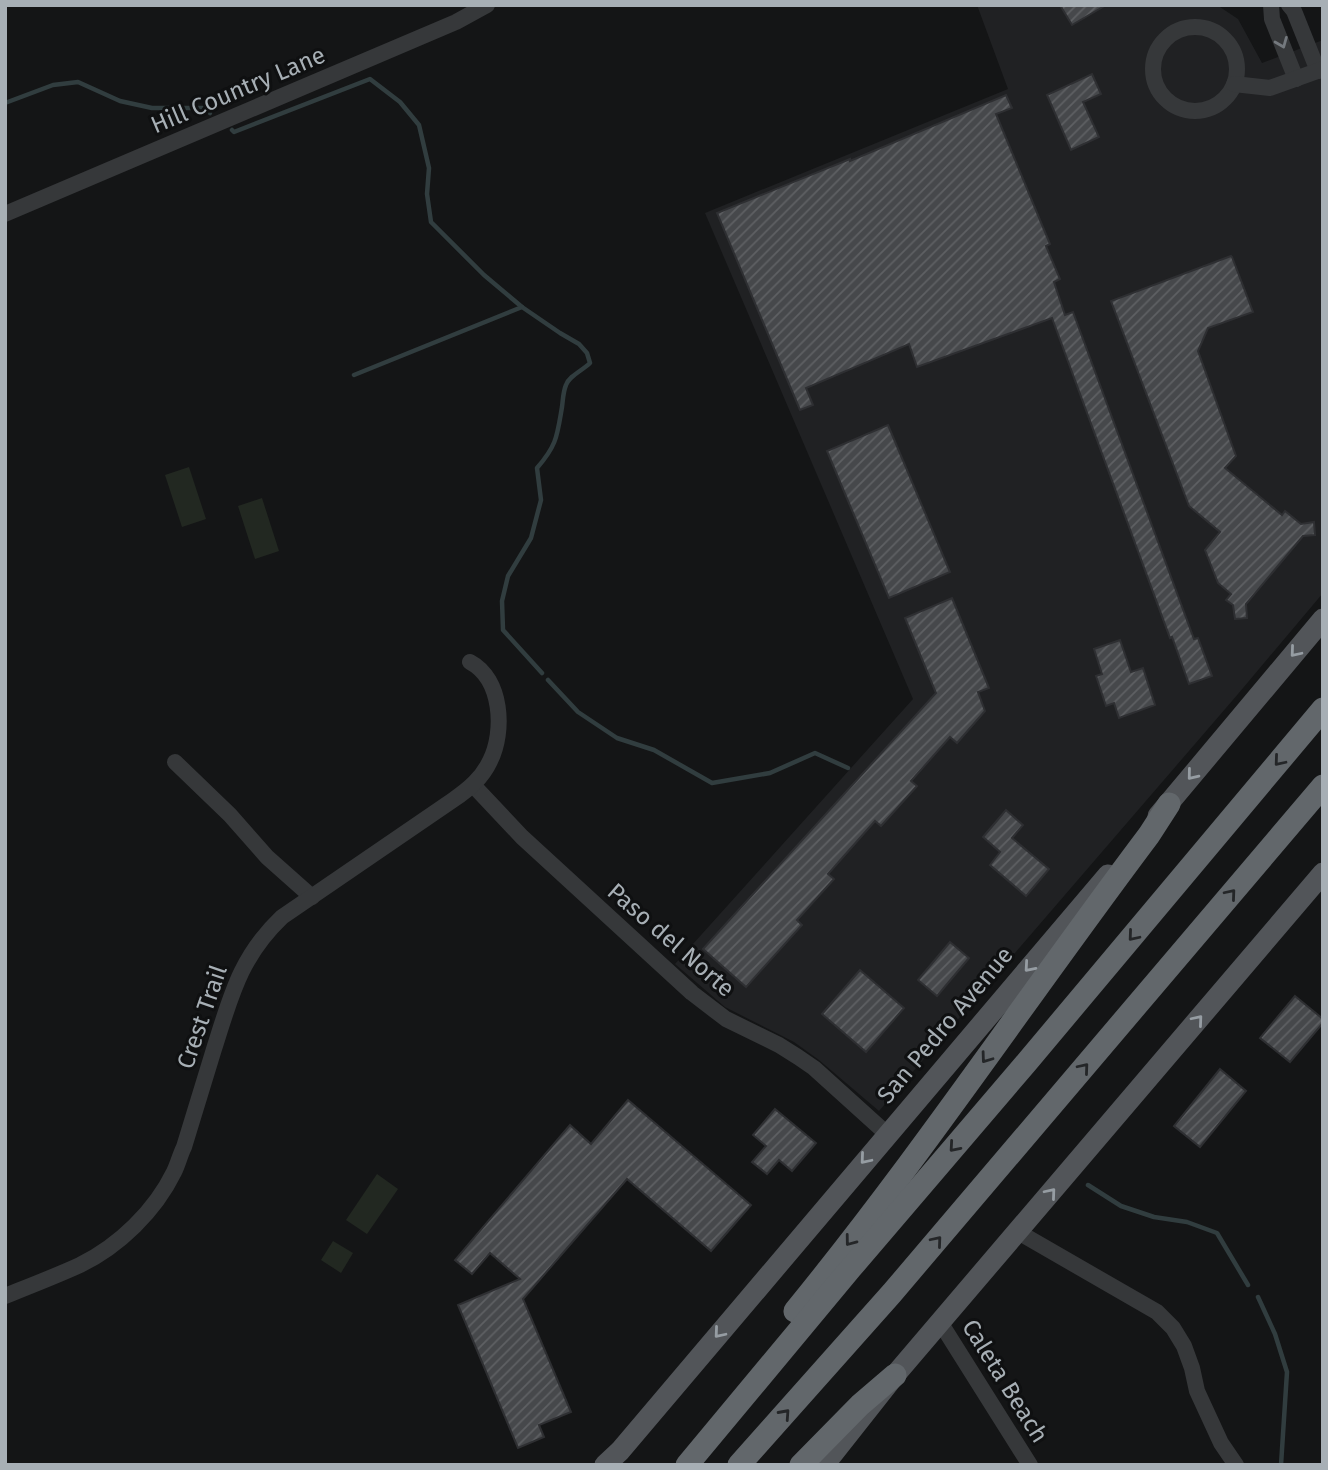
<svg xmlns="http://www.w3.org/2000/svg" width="1328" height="1470" font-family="'Fira Sans',sans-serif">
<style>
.built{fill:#202123}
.garden{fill:#222821}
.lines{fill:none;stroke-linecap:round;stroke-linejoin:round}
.stream{stroke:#313d3f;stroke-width:4.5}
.building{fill:url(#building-hatch);stroke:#2e2f32;stroke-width:2}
.minor{stroke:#36383a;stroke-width:16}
.major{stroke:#525559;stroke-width:21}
.highway{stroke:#62676b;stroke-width:23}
.oneway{stroke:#74797e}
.oneway2{stroke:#969da3}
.oneway3{stroke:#242628}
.labels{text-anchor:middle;stroke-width:6;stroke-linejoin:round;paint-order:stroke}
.street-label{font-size:24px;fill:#a7afb5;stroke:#0f1011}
</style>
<defs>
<pattern id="building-hatch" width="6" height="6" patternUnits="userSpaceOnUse" patternTransform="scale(1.75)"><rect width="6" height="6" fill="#46484b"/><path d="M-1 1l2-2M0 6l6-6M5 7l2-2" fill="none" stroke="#5e6063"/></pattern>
</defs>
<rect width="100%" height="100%" fill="#141516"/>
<!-- built -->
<polygon class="built" points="977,5 1217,5 1238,19 1262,63 1323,40 1323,593 1238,694 879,1111 819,1060 794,1042 725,1007 675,964 913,699 705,213 1008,89"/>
<!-- garden -->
<g class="garden">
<polygon points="189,467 206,519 182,527 165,475"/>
<polygon points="262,498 279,551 255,559 238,506"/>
<polygon points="377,1174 398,1189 367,1234 346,1220"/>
<polygon points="333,1241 353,1253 341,1273 321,1260"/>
</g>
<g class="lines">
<!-- stream -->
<g class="stream">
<polyline points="5,103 53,85 78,82 120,101 152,108 204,108 210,113"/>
<path d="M232,130L234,132L370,79L400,102L419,125L429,168L427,194L431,222L484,275L522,307L560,333L579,344L587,353L590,363C582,371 570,375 566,385C563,392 563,400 562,407C557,436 557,445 537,468L541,500L531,538L508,576L502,601L503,630L542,673"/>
<polyline points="354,375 522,307"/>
<polyline points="548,680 578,712 617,738 654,750 712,783 770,773 815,753 848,768"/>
<polyline points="1088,1185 1121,1206 1154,1217 1187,1222 1217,1233 1248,1285"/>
<polyline points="1258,1297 1275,1334 1287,1372 1281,1465"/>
</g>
</g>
<!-- building -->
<g class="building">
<polygon points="1060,5 1106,5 1072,25"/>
<polygon points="1092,74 1101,94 1083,102 1099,137 1071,150 1047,95"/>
<polygon points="1006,95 1012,108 996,114 1050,244 1046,246 1060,279 1054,282 1065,315 1073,312 1194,639 1198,638 1212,676 1189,684 1172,637 1170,638 1052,318 917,367 909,344 806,388 813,405 800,410 717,213 850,159 850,161"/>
<polygon points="1231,256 1232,257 1253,312 1208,328 1198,351 1236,456 1225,468 1282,515 1285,511 1301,524 1314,522 1315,535 1303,536 1246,604 1247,618 1235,619 1233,605 1226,600 1231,594 1218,583 1205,550 1220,532 1189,506 1111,301"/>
<polygon points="888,425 950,572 889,598 827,451"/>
<polygon points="952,598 989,688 978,692 985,711 957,743 950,737 911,781 917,786 881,826 875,821 828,874 834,879 797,920 802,925 746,987 703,949 936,693 905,618"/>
<polygon points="1120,640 1131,672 1143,668 1155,705 1119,718 1114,703 1106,706 1096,676 1102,674 1094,649"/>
<polygon points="1006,810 1023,825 1012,838 1049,869 1026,896 990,865 1000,852 983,837"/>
<polygon points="950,942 969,958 937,996 918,980"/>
<polygon points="860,970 904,1008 866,1052 822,1014"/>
<polygon points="1295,996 1323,1019 1323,1023 1290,1062 1260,1038"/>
<polygon points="1220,1069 1246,1091 1200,1147 1174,1126"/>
<polygon points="628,1100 751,1205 711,1251 627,1179 523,1299 571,1412 539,1425 544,1437 518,1448 458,1305 520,1279 490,1253 472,1274 455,1260 570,1125 591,1144"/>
<polygon points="775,1109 816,1143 792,1171 779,1160 767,1174 752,1162 766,1146 753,1135"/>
</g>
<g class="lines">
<!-- minor -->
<g class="minor">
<polyline points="1271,5 1272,19 1296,79"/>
<polyline points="1289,5 1294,11 1318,71"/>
<circle cx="1195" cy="69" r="42"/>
<polyline points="1234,84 1270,88 1323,69"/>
<polyline points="5,214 456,22 487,5"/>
<polyline points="175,762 230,815 267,857 312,897"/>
<polyline points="473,785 522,837 692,993 726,1019 779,1045 798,1057 814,1068 887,1134"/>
<polyline points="1018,1232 1157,1312 1173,1328 1184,1346 1192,1368 1197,1391 1221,1443 1236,1465"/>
<path d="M5,1296C30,1286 56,1276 80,1265C119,1246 155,1211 174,1172C178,1164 180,1155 184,1147C194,1114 204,1081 214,1049C231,996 240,957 282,917L453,800C469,789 482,778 490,761C505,731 502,679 470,662"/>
<polyline points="940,1322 1030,1465"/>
</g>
<!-- major -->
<g class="major">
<polyline points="1158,816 1323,619"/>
<polyline points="605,1465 620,1451 1108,875"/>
<polyline points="824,1465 895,1375 1323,873"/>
</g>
<!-- highway -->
<g class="highway">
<path d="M795,1311C920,1158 1030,993 1149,835L1169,804"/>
<polyline points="687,1465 851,1268 1027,1062 1323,709"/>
<polyline points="739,1465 892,1293 1323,786"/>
<polyline points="801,1465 860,1405 895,1375"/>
</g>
</g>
<!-- one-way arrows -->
<defs><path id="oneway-chevron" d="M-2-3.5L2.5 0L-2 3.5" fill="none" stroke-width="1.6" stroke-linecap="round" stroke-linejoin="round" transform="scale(1.75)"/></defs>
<use class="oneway" href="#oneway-chevron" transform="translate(1282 43) rotate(68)"/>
<g class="oneway2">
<use href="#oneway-chevron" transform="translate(1295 652) rotate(130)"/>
<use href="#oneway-chevron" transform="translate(1192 775) rotate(129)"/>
<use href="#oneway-chevron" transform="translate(1029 967) rotate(131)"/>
<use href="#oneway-chevron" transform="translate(1198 1020) rotate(-50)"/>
<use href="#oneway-chevron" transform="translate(865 1159) rotate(130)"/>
<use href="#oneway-chevron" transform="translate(1051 1193) rotate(-50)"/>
<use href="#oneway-chevron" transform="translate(719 1333) rotate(130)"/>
</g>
<g class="oneway3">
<use href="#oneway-chevron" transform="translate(1279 761) rotate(130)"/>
<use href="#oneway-chevron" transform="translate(1231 894) rotate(-50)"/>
<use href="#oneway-chevron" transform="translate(1133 936) rotate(130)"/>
<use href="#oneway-chevron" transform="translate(986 1058) rotate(126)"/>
<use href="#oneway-chevron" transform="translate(1084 1068) rotate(-50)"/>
<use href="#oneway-chevron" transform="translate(954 1147) rotate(131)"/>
<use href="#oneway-chevron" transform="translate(850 1241) rotate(127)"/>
<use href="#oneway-chevron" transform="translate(937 1241) rotate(-50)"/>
<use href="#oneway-chevron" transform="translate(785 1414) rotate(-48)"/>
</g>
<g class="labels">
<!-- street labels -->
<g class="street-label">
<text transform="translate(238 90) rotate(-23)" y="8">Hill Country Lane</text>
<text transform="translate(671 940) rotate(41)" y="8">Paso del Norte</text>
<text transform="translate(202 1017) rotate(-71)" y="8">Crest Trail</text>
<text transform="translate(945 1025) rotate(-50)" y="8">San Pedro Avenue</text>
<text transform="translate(1005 1381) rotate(58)" y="8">Caleta Beach</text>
</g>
</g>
<!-- border -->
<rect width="1328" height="1470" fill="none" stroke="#a7afb5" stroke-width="14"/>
</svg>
